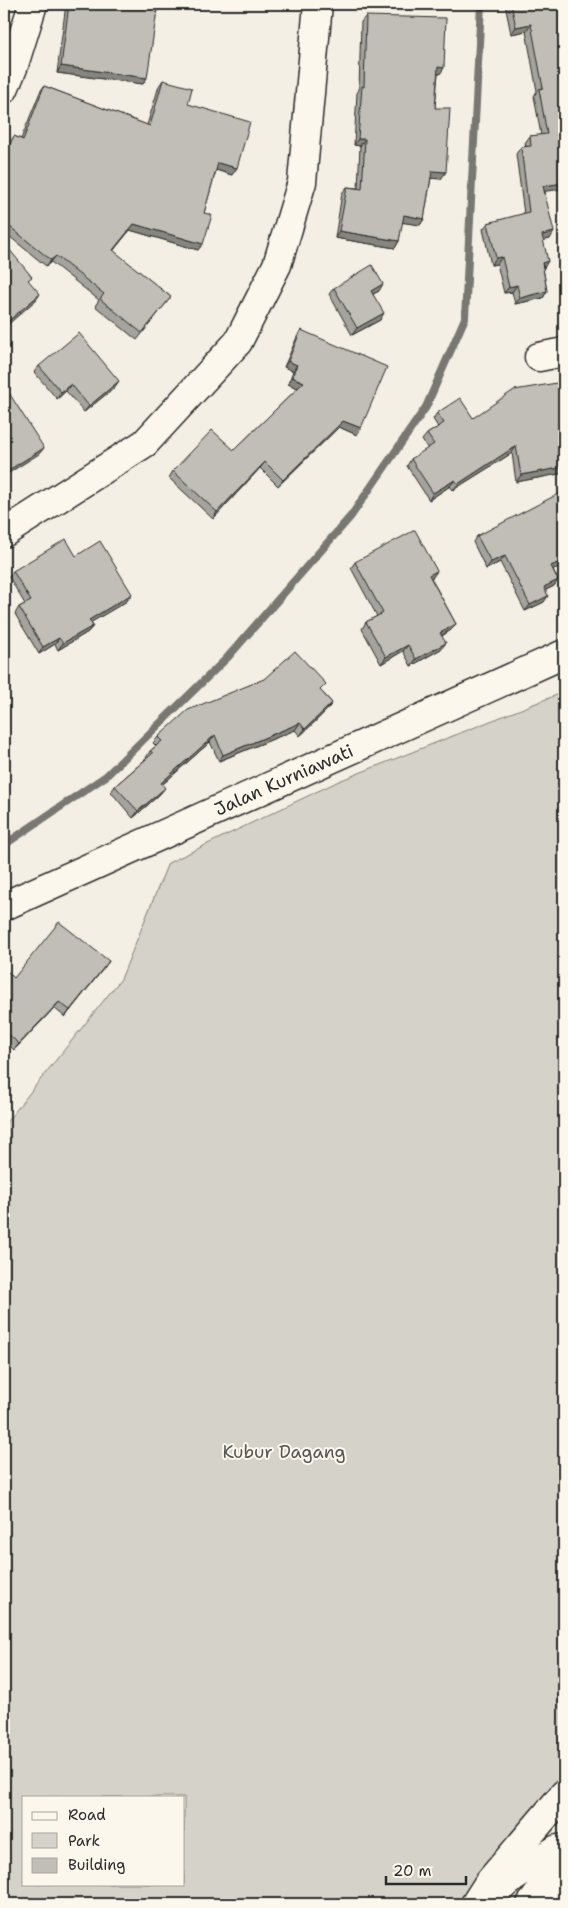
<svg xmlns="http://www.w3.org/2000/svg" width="568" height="1908" font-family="'Shantell Sans',sans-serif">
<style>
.green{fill:#d5d2c9;stroke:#807e7a;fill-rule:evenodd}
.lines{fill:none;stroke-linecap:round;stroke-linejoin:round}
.stream{stroke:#787772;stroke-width:8}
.minor-casing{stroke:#2b2b2b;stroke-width:31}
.primary-casing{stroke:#2b2b2b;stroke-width:31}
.minor{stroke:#fbf7ec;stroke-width:28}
.primary{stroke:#fbf7ec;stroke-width:28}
.wall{fill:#a5a39d;stroke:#2b2b2b}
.shaded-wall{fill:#86857f;stroke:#2b2b2b}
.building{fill:#c0beb6;stroke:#2b2b2b}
.labels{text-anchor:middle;stroke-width:4;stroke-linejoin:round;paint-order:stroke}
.street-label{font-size:18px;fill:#2b2b2b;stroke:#fbf7ec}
.park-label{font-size:18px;fill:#565552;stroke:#fbf7ec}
</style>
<rect width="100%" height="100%" fill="#f3efe4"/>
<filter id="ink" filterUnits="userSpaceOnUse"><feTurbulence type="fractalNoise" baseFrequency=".02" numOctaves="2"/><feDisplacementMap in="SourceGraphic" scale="10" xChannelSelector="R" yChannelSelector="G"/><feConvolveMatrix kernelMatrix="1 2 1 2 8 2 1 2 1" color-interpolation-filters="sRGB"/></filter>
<g filter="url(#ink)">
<!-- green -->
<path class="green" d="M564,692V1778L456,1904H12L4,1891V1125L121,979L168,863L339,781ZM24,1797H184V1884H24Z"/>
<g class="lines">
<!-- stream -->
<polyline class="stream" points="4,845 106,776 227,658 351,516 426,407 465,318 481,4"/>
<defs>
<g id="minor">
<polyline points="4,89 13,68 33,4"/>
<polyline points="539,357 564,352"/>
<polyline points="4,533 145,443 238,342 277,265 302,182 318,4"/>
<polyline points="4,906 564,654"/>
</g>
<g id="primary">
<polyline points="494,1894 513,1878 557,1849 564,1849"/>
<polyline points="475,1904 489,1882 564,1794"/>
<polyline points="531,1904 564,1861"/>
<polyline points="538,1904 564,1900"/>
</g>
</defs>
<!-- minor casing -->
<use href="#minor" class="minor-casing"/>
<!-- primary casing -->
<use href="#primary" class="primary-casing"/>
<!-- minor -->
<use href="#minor" class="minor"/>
<!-- primary -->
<use href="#primary" class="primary"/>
</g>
<!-- wall -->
<g class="wall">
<polygon points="66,4 158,4 143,84 57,73"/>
<polygon points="505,4 564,4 545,191 550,239 543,240 543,268 547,291 543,298 515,304 512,292 504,293 497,264 491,265 483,229 488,223 524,214 516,154 521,147 526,146 525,143 530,136 541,135 534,96 537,91 526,31 511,34"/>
<polygon points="366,16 440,74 438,74 435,108 441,179 431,178 424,219 420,225 402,222 399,241 395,248 335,238 342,193 347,187 358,188 360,146 354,145 357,93 359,90 361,22"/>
<polygon points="163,80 188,104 232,175 216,170 204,213 198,250 130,230 113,251 171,297 137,340 95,306 99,300 51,262 46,266 4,232 4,153 14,136 21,139 40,92 44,86 147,125 159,86"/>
<polygon points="334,288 379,291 373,294 380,320 352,335 329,294"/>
<polygon points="301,330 357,435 339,427 278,486 260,468 213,519 169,478 173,471 234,450 298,388 288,384 293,371 284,367 297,337"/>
<polygon points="39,366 114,388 84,412 66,391 57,399 34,372"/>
<polygon points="564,392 564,473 516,482 512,453 453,490 450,486 429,500 407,466 411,459 428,449 422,440 427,434 438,427 433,419 437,413 473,418"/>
<polygon points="477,536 564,565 553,569 558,580 554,586 546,590 544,602 525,611 500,562 486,569 473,542"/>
<polygon points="76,556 127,601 91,622 93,626 88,632 58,650 55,644 39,654 15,614 19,607 25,604 9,577 13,571"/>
<polygon points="355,562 433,577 431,578 456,624 451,630 442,636 441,649 411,666 403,651 381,664 362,629 366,622 377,616 351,568"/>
<polygon points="321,691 332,703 327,710 300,736 295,730 219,761 210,742 162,785 160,794 133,818 111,792 115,786 147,758 146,758 150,751 156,746 153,743 158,737"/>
<polygon points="109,961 65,1017 54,1008 14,1050 4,1040 4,968 14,978"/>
</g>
<!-- shaded-wall -->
<g class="shaded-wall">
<polygon points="531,24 526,31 511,34 516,27"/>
<polygon points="61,66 147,78 143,84 57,73"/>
<polygon points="438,67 444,68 440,74 434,74"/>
<polygon points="358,139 365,139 360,146 354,145"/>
<polygon points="218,163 237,168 232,175 213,169"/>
<polygon points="432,171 446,172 441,179 428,178"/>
<polygon points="564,183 564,189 539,192 543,186"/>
<polygon points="404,215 424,219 420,225 399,222"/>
<polygon points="134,224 203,244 198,250 130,230 108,257"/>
<polygon points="339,231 399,241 395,248 335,238"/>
<polygon points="554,232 550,239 537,242 542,235"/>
<polygon points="56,256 51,262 46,266 51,260"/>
<polygon points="502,257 497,264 491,265 496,258"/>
<polygon points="548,261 544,268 542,263"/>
<polygon points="383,284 379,291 367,297 371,291"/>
<polygon points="517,285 512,292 504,293 509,287"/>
<polygon points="547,291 543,298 515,304 520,298"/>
<polygon points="40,294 36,300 4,328 4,325"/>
<polygon points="384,313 380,320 352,335 357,328"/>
<polygon points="288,361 297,365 293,371 284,367"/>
<polygon points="292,377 304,382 300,389 288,384"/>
<polygon points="119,381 114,388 84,412 89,406"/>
<polygon points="71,384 66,391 57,399 61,392"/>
<polygon points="343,421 361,428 357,435 339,427 278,486 283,480"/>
<polygon points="516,446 512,453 453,490 458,484"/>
<polygon points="44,448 39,454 4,476 4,473"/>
<polygon points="265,462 260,468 213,519 217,512"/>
<polygon points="564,467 564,473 516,482 521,475"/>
<polygon points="455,480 450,486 429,500 433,493"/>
<polygon points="505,556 500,562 486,569 491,562"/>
<polygon points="564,560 564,565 546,572 551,566"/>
<polygon points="437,571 433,577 424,582 429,575"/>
<polygon points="558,580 554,586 539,593 544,587"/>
<polygon points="132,594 127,601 85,626 89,620"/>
<polygon points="548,596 544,602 525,611 530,605"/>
<polygon points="456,624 451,630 435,639 440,633"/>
<polygon points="93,626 88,632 58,650 63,643"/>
<polygon points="59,638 55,644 39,654 43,647"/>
<polygon points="446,643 441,649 411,666 416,659"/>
<polygon points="408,645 403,651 381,664 386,657"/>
<polygon points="332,703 327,710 300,736 305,729"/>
<polygon points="300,723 295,730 219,761 223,755"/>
<polygon points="215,735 210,742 156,790 161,783"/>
<polygon points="165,788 160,794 133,818 138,811"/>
<polygon points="109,961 104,968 65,1017 70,1010"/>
<polygon points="59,1002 54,1008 14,1050 19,1044"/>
</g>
<!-- building -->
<g class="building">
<polygon points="69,4 158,4 147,78 61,66"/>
<polygon points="511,4 564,4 564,183 543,186 554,232 542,235 548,261 542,263 547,291 520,298 517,285 509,287 502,257 496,258 488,223 529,212 521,147 531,146 530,136 547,134 539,89 543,88 531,24 516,27"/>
<polygon points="366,16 446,18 444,68 438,67 435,108 450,108 446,172 432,171 424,219 404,215 399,241 339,231 347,187 362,189 365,139 358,139 362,86 364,87"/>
<polygon points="163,80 192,88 188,104 250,122 237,168 218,163 204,213 212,215 203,244 134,224 113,250 171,297 142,333 100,299 104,294 56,256 51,260 4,222 4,155 14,136 23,140 44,86 150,126"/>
<polygon points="4,243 32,277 28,280 40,294 4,325"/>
<polygon points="372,265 383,284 371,291 384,313 357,328 334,288"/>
<polygon points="301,330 387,367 361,428 343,421 283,480 265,462 217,512 173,471 212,430 234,450 304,382 292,377 297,365 288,361"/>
<polygon points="79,333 119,381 89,406 71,384 61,392 39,366"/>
<polygon points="563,382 564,392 564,467 521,475 516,446 458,484 455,480 433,493 411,459 434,444 427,434 444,423 437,413 460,398 473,418 514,390"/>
<polygon points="9,393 44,448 4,473 4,396"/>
<polygon points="564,491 564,560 551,566 558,580 544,587 548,596 530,605 505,556 491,562 477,536"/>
<polygon points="415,530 437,571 429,575 456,624 440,633 446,643 416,659 408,645 386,657 366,622 383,613 355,562"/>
<polygon points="66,539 76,556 100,541 132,594 89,620 93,626 63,643 59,638 43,647 19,607 31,601 13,571"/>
<polygon points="295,651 326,684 320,690 332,703 305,729 300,723 223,755 215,735 161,783 165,788 138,811 115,786 153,753 150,751 162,741 158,737 188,710 264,679"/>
<polygon points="59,922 109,961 70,1010 59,1002 19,1044 5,1031 4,1033 4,968 14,978"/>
</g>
</g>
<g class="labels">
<!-- street labels -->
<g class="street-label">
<text transform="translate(284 780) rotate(-24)" y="6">Jalan Kurniawati</text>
</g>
<!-- park labels -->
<g class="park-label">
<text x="284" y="1458">Kubur Dagang</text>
</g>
</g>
<!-- margin -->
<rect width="568" height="1908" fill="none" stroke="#fbf7ec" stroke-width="20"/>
<rect x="10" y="10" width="548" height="1888" fill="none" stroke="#2b2b2b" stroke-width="2" filter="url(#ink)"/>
<!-- legend -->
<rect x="22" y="1796" width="162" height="90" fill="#fbf7ec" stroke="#a8a59f"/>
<rect x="32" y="1812" width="25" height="8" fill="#fbf7ec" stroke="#a8a59f"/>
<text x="68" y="1820" font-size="15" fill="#2b2b2b">Road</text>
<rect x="32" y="1833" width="25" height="15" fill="#d5d2c9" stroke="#a8a59f"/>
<text x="68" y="1846" font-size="15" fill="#2b2b2b">Park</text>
<rect x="32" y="1858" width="25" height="15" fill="#c0beb6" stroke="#a8a59f"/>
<text x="68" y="1870" font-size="15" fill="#2b2b2b">Building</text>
<!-- scale -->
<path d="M386 1876v8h80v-8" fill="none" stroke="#2b2b2b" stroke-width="2.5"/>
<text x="393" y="1876" font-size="15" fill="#2b2b2b" stroke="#fbf7ec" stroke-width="4" paint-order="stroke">20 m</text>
</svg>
